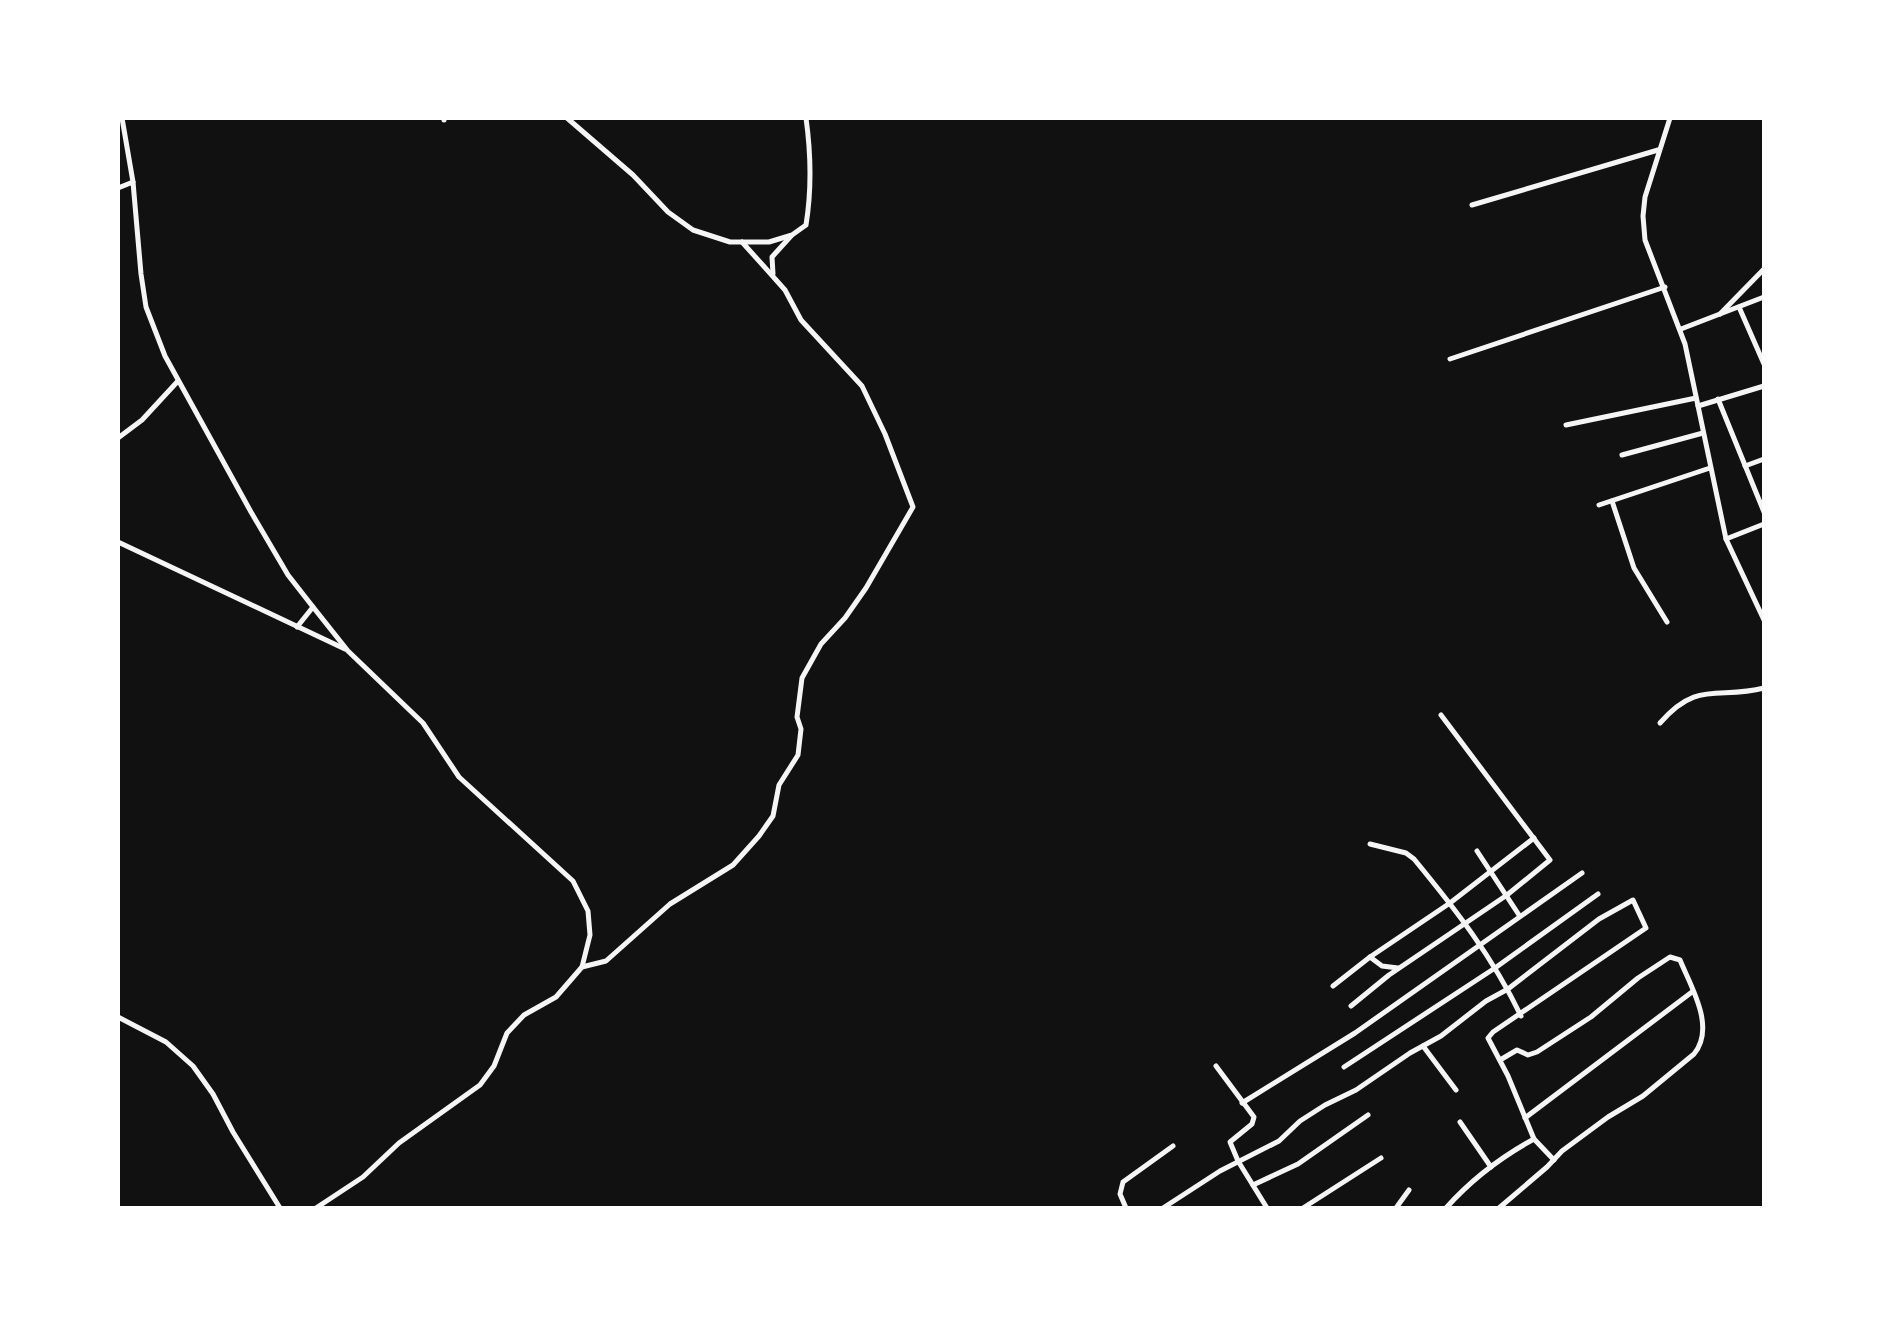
<svg xmlns="http://www.w3.org/2000/svg" width="1882" height="1326" font-family="'DejaVu Sans',sans-serif">
<style>
.lines{fill:none;stroke-linecap:round;stroke-linejoin:round}
.minor{stroke:#f5f5f5;stroke-width:5}
</style>
<rect width="100%" height="100%" fill="#111"/>
<g class="lines">
<!-- minor -->
<g class="minor">
<polyline points="122,118 133,182 141,274 146,307 165,356 251,512 288,575 313,607 348,651 423,723 459,777 573,881 588,911 590,935 582,967"/>
<path d="M567,118L633,175L668,212L693,230L730,242H769L792,235L806,225C812,188 811,154 806,118"/>
<polyline points="1670,118 1645,197 1643,216 1645,240 1685,344 1726,539 1764,620"/>
<polyline points="444,120 444,118"/>
<polyline points="118,188 133,182"/>
<polyline points="1472,205 1658,150"/>
<polyline points="773,274 772,257 791,236"/>
<polyline points="1739,307 1764,364"/>
<polyline points="1720,314 1764,269"/>
<polyline points="1681,329 1764,297"/>
<polyline points="1450,359 1665,287"/>
<polyline points="1718,399 1764,512"/>
<polyline points="1698,406 1764,386"/>
<polyline points="1566,425 1696,398"/>
<polyline points="118,438 142,420 178,381"/>
<polyline points="1622,455 1703,433"/>
<polyline points="1745,466 1764,459"/>
<polyline points="1612,501 1634,568 1667,622"/>
<polyline points="1599,505 1710,468"/>
<polyline points="1726,539 1764,524"/>
<polyline points="118,542 345,649"/>
<polyline points="297,627 313,607"/>
<path d="M1660,723C1698,679 1719,700 1764,688"/>
<path d="M1370,844L1406,853L1414,859C1456,910 1492,956 1521,1016"/>
<polyline points="1477,851 1519,915"/>
<polyline points="1370,957 1382,966 1398,968"/>
<polyline points="1333,986 1370,957 1450,903 1534,838"/>
<polyline points="1351,1006 1389,975 1507,895 1550,860 1441,715"/>
<polyline points="118,1017 166,1042 193,1066 213,1094 233,1132 280,1208"/>
<polyline points="1423,1046 1456,1090"/>
<polyline points="1216,1066 1254,1117 1252,1124 1230,1142 1238,1161 1267,1208"/>
<polyline points="1344,1067 1495,968 1598,894"/>
<polyline points="1242,1103 1355,1033 1582,873"/>
<polyline points="1525,1118 1692,992"/>
<polyline points="1460,1122 1491,1167"/>
<polyline points="1253,1185 1298,1164 1368,1115"/>
<polyline points="316,1208 363,1177 399,1143 480,1085 494,1066 507,1033 524,1015 556,997 582,967 606,961 670,904 733,865 759,836 773,816 779,785 798,755 801,729 797,717 802,678 821,644 845,618 866,588 913,507 885,434 862,386 801,320 785,290 742,242"/>
<polyline points="1126,1208 1120,1194 1123,1182 1173,1146"/>
<polyline points="1163,1208 1220,1171 1279,1141 1300,1121 1325,1105 1356,1090 1410,1053 1441,1036 1486,1001 1508,989 1599,919 1633,900 1646,928 1493,1032 1488,1038 1508,1076 1534,1139 1554,1160"/>
<polyline points="1303,1208 1381,1158"/>
<polyline points="1396,1208 1409,1190"/>
<path d="M1446,1208C1471,1180 1501,1157 1534,1139"/>
<path d="M1499,1208L1547,1167L1562,1151L1608,1117L1643,1096L1694,1054C1716,1027 1691,987 1680,960L1670,957L1638,978L1591,1017L1537,1052L1528,1055L1517,1050L1500,1060"/>
</g>
</g>
<!-- border -->
<rect width="1882" height="1326" fill="none" stroke="#ffffff" stroke-width="240"/>
</svg>
